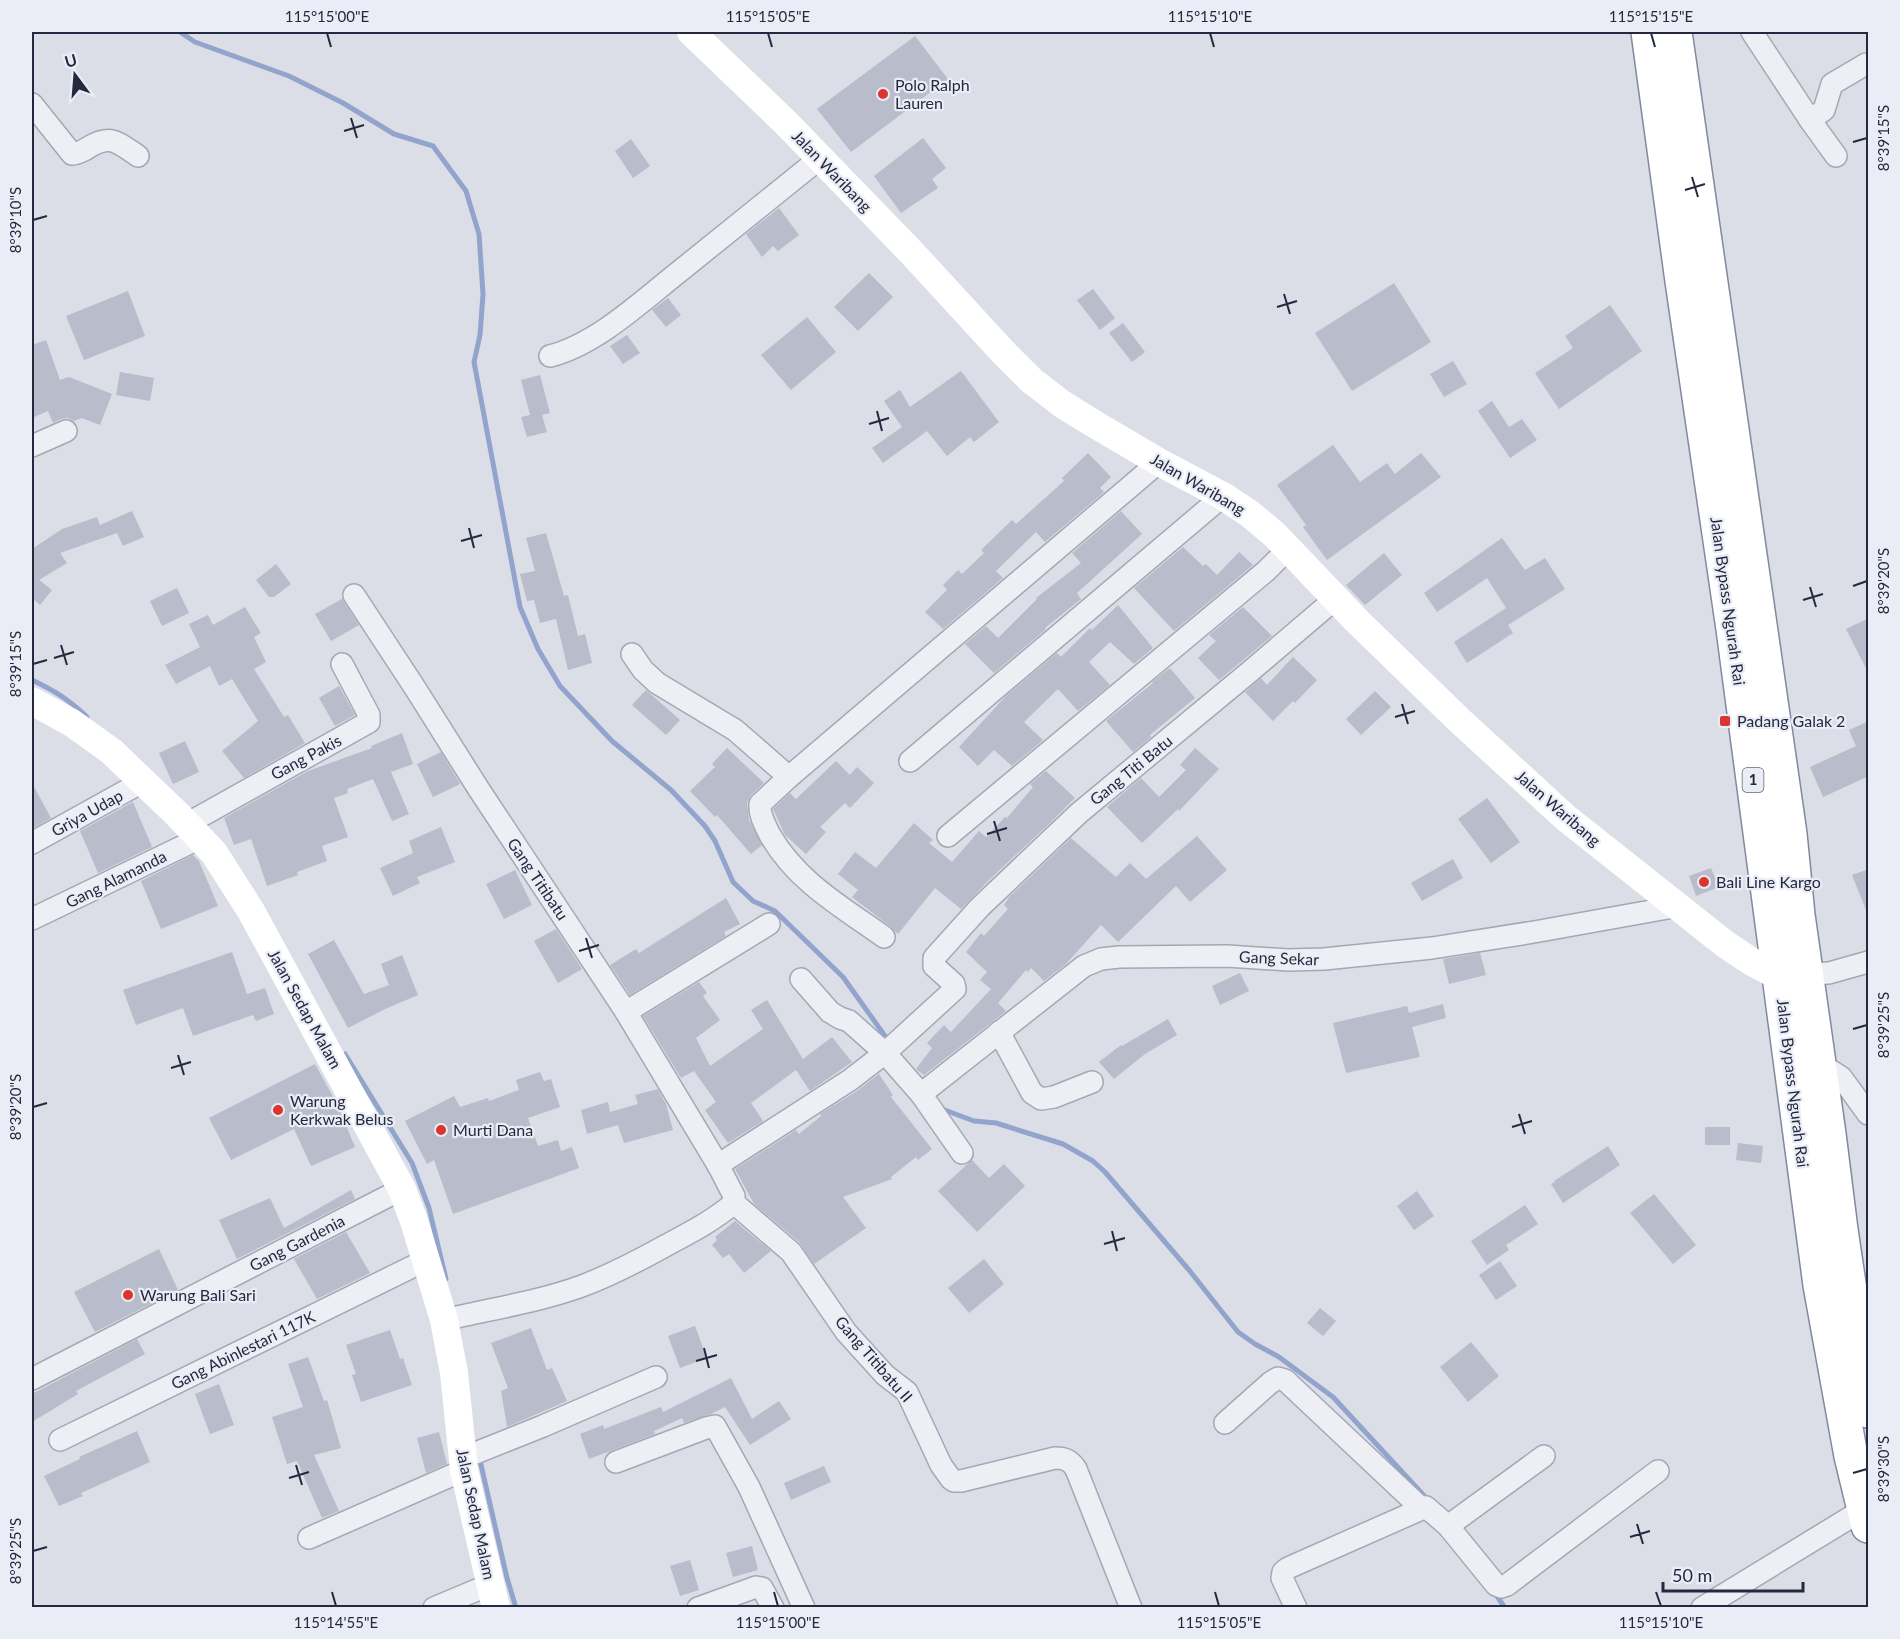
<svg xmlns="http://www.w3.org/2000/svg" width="1900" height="1639" font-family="Lato,sans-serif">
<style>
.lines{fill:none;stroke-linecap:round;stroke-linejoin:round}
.stream{stroke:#92a4cc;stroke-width:5}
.building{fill:#b8bccb}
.street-casing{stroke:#a4a8b5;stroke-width:24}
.highway-casing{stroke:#8188a0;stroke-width:36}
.street{stroke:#eeeff5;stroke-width:21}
.secondary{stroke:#fff;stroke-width:28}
.highway{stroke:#fff;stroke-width:33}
.ticks{fill:none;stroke:#24293f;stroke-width:2}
.poi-dot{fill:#dc3431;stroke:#eaedf5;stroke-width:2}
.labels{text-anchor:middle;stroke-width:4.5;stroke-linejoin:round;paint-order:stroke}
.shield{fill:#eaedf5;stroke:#5f6476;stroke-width:1.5}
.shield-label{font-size:15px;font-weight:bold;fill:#24293f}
.poi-label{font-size:16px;fill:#24293f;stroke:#eaedf5;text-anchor:start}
.street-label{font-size:16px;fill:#24293f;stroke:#eaedf5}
.neatline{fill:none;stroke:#24293f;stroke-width:2}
.ticks-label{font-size:15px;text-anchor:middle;fill:#24293f}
</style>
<rect width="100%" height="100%" fill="#dbdee7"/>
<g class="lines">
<!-- stream -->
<g class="stream">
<polyline points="180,32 195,42 289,76 343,103 394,134 433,146 466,191 479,234 483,294 480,335 474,362 520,607 538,649 560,686 612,741 671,790 705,826 715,841 733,882 753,901 775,911 843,977 890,1043"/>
<path d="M32,680C55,691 68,699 87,717"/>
<polyline points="345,1054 412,1163 429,1208 446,1279"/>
<polyline points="942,1109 974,1121 996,1123 1063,1144 1093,1161 1105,1172 1189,1270 1238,1332 1255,1344 1279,1357 1333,1397 1428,1500"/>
<polyline points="479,1456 507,1578 516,1608"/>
<polyline points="1495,1593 1505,1608"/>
</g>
</g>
<!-- building -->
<g class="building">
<polygon points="915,36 948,79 851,152 817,109"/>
<polygon points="923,138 946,168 932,179 938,188 901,213 874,176"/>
<polygon points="631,139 650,166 633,178 615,151"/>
<polygon points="779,208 799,235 778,251 773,246 762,257 746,234"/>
<polygon points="869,273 893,297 858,331 834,307"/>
<polygon points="1394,283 1431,342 1352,391 1315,333"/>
<polygon points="1093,289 1115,318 1100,330 1077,300"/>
<polygon points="128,291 145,336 84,360 66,316"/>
<polygon points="668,298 681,315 666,327 652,310"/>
<polygon points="1610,305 1642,351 1559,409 1535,373 1573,348 1565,336"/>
<polygon points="807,317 836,352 791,390 761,355"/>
<polygon points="1123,323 1145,352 1132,362 1109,333"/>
<polygon points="627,335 640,353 623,364 610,346"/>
<polygon points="46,340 60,380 69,377 112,394 100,425 82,418 74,421 68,418 61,419 53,423 48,411 32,418 32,345"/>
<polygon points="1453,361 1467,384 1444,397 1430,374"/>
<polygon points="961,371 999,422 974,442 970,437 947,456 927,431 883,463 872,448 902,427 884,401 900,390 910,407"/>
<polygon points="120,372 154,378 150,401 116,395"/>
<polygon points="540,375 550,413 542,415 547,432 527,437 521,417 530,415 521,380"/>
<polygon points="1492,401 1509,427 1522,419 1537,440 1510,458 1478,411"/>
<polygon points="1333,445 1360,482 1387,463 1395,474 1421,453 1441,477 1327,560 1303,527 1306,525 1277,485"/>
<polygon points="1088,453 1111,477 1100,488 1104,492 1045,542 1036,532 996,571 1003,578 943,629 925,612 947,590 943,585 958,570 962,574 984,553 981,550 1012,520 1016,524 1064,481 1062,478"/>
<polygon points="132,511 144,537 123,546 117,533 60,553 67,563 39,580 52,590 40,605 32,598 32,549 62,529 97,517 100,525"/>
<polygon points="1121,511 1142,534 1077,593 1081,599 1045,628 1046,629 994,673 965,644 986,626 998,638 1037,599 1036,598 1081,563 1072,553"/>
<polygon points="546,533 564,596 568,595 578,636 585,634 592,663 568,670 556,619 540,623 534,600 527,601 520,574 535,571 526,538"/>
<polygon points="1502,538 1525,570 1545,558 1565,589 1508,625 1513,633 1467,663 1454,642 1506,608 1487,578 1437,612 1424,593"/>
<polygon points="1183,547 1203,566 1206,564 1217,575 1239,552 1253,565 1174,631 1134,588"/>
<polygon points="1384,553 1402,575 1365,605 1346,585"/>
<polygon points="276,564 291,584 274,597 269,597 256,580"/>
<polygon points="177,588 189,613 162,626 150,601"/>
<polygon points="342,599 359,625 331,641 315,614"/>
<polygon points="1118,605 1153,648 1134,664 1110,642 1089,662 1110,685 1078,711 1058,689 1024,722 1043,740 1012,766 994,750 978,766 959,747 1006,696 1057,653 1061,657 1090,628 1092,630"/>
<polygon points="245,607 261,633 254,637 266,662 254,669 284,717 288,715 305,743 244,778 222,751 258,721 232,679 219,686 210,666 176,684 165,665 200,647 189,624 208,615 213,625"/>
<polygon points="1243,607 1272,636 1219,680 1198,658 1216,641 1209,635"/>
<polygon points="1869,618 1869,674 1846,629"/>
<polygon points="1293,657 1317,680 1295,703 1293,701 1273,721 1245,692 1261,678 1267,685"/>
<polygon points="1170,668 1195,698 1150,735 1151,737 1133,752 1106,721 1153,683 1152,682"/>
<polygon points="339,686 355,715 335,726 319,698"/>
<polygon points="646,690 680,720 666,735 632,705"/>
<polygon points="1375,691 1391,707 1361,735 1346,719"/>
<polygon points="1869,721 1869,776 1823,797 1810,767 1856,746 1849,730"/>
<polygon points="402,733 413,764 391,772 409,814 392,821 373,779 347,789 348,793 334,798 348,837 322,846 327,861 297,872 298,875 267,886 251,839 234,845 224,818 308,771 372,748 371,746"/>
<polygon points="185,741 199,772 173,784 159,753"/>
<polygon points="727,748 764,783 751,795 747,803 749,820 762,845 751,854 717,815 715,817 690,791 715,767 712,764"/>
<polygon points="1195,748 1219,769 1179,811 1178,809 1142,843 1107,807 1141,778 1159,797 1186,770 1180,765"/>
<polygon points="441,752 460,784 433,797 417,764"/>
<polygon points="836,761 850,775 857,767 874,783 850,808 845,803 820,827 826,832 806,854 785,835 773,809 790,793 796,799"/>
<polygon points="1046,771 1075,798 1052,821 989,880 961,909 935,888 898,934 891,927 852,897 858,890 838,874 855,852 876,868 914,823 933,840 929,843 952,862 979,831 986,837 1005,817 1007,818 1033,787 1030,784"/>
<polygon points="32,783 51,818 32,829"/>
<polygon points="1487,798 1520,842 1491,863 1458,819"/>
<polygon points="133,802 152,847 98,873 80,831"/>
<polygon points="441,827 455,862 417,877 420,883 393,896 380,868 413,853 409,841"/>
<polygon points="1197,836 1227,870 1190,902 1176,886 1118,942 1101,925 1066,964 1044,981 1031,968 1028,972 1026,970 998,1003 1006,1011 924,1075 916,1069 932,1048 927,1043 944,1025 951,1032 991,989 980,980 987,972 966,952 981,933 984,936 1008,909 1004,905 1009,897 1071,838 1116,877 1130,863 1146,879"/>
<polygon points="193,855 199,861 218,906 161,929 141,881"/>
<polygon points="1453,859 1463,878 1422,901 1411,883"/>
<polygon points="1711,868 1719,887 1696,896 1689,876"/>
<polygon points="1869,869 1869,915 1868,915 1852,875"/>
<polygon points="515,870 532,905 504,919 486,884"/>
<polygon points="726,898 740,924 724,932 726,936 630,995 610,965 636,949 639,953"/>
<polygon points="556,929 582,969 558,983 534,941"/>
<polygon points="334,940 364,994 389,985 381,964 402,955 418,995 385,1009 348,1028 308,954"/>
<polygon points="232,952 247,994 265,988 274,1014 256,1021 253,1015 193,1036 183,1008 136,1025 123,990"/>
<polygon points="1480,953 1486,975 1449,984 1443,959"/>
<polygon points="1240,973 1249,991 1220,1005 1212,986"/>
<polygon points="699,982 707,993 703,996 720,1020 696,1038 710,1066 763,1029 751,1010 767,1000 803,1059 832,1037 852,1062 810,1091 796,1070 751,1103 763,1121 728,1143 705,1110 716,1102 694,1071 681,1078 643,1016"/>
<polygon points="1443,1004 1446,1018 1412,1027 1420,1057 1346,1073 1333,1023 1407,1006 1409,1013"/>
<polygon points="1168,1019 1177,1035 1145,1054 1114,1079 1099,1062 1121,1045 1122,1046"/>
<polygon points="315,1064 338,1106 355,1147 311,1166 294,1129 231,1160 209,1118"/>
<polygon points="540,1072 544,1081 551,1079 560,1107 528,1118 538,1146 558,1140 561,1151 572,1147 579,1168 453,1214 434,1160 427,1164 405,1121 454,1096 460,1107 488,1098 489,1101 519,1090 516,1080"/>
<polygon points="879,1074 893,1095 891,1097 932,1149 918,1160 916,1157 891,1177 892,1179 843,1197 866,1228 814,1264 799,1242 754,1204 735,1169 796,1130 799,1134 821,1116 820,1114 857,1091"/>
<polygon points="658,1089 666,1104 673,1130 624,1143 618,1125 587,1134 581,1110 608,1102 610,1112 638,1104 635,1095"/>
<rect x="1705" y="1127" width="25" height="18"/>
<polygon points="1738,1143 1763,1146 1761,1163 1736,1160"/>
<polygon points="1608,1146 1620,1165 1563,1203 1551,1184 1555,1182 1554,1181"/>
<polygon points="972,1160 989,1178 1004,1164 1025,1186 977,1232 938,1191"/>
<polygon points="351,1190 355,1199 237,1259 219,1220 270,1198 284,1228"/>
<polygon points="1417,1191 1434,1216 1414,1230 1397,1206"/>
<polygon points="1654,1194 1696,1245 1673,1264 1630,1213"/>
<polygon points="1525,1205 1538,1224 1506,1245 1509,1250 1487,1265 1471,1241"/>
<polygon points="735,1221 771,1251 744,1273 729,1254 723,1258 712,1245 717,1240 715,1237"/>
<polygon points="346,1232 370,1273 317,1299 294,1259"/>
<polygon points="159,1249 178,1290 95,1332 74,1292"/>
<polygon points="984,1259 1004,1284 969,1313 948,1288"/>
<polygon points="1500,1261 1517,1286 1496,1300 1479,1275"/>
<polygon points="1320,1308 1336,1321 1323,1336 1307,1323"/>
<polygon points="695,1326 707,1358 680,1368 668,1336"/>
<polygon points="531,1328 547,1370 552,1368 567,1401 507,1427 501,1391 508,1388 491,1343"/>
<polygon points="390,1330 400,1359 403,1358 412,1385 361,1402 352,1375 356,1374 346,1345"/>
<polygon points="137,1339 145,1354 76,1391 78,1394 32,1422 32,1394"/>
<polygon points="1471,1342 1499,1376 1468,1402 1440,1367"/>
<polygon points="308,1357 324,1401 327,1400 341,1448 314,1455 339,1511 322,1518 297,1461 287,1464 272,1417 303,1407 288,1364"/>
<polygon points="731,1378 752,1419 779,1401 791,1419 750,1445 725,1407 711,1414 684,1423 682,1418 654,1431 655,1434 589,1459 580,1434 603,1425 604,1429 661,1407 663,1412"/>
<polygon points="219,1384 234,1425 210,1434 195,1394"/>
<polygon points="137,1431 150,1462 81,1493 83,1496 59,1506 44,1476 80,1459 79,1457"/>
<polygon points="439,1432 447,1464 426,1473 417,1438"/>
<polygon points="824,1466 831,1482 791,1500 784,1483"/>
<polygon points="752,1546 758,1570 733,1577 726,1553"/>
<polygon points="690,1560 699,1590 680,1596 670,1566"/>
</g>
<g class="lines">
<defs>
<g id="street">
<polyline points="1752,32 1810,120 1836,156"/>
<path d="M32,104L72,154C78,154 80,152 86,149C110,133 117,142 138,156"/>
<polyline points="1810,120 1824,110 1832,84 1866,64"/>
<path d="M550,356C597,344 642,301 680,271C726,234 773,196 819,159"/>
<polyline points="32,446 66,431"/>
<polyline points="354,595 415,688 478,788 626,1012 718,1165 734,1196 734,1203"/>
<polyline points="632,654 643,670 657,683 735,730 789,777"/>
<polyline points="910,761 1223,496"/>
<polyline points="187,824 369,722 369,715 342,664"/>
<polyline points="948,836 1266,571 1288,549"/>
<polyline points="32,843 142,782"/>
<polyline points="32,919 200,838"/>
<path d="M884,937C842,907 796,881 770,835C765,825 759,815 760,804L789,777L1159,462"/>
<polyline points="1806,974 1829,973 1868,962"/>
<polyline points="801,979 830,1012 840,1018 849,1021 885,1053 921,1094 962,1153"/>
<polyline points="626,1012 769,924"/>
<polyline points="999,1032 1032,1093 1041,1099 1054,1097 1092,1082"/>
<polyline points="1814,1063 1819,1063 1841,1077 1868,1114"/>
<polyline points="921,1094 1084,966 1101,959 1119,957 1227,956 1288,960 1324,959 1432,948 1534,932 1679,906"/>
<polyline points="718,1165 850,1080 885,1053 955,989 954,984 934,966 934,958 980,907 1079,813 1247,674 1335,599"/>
<path d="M734,1203L791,1252L846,1332L885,1375L907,1392L941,1465L951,1479L954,1481H961L1055,1458C1065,1458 1070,1460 1076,1469L1131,1608"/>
<path d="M444,1320C490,1309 538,1302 582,1286C611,1275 638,1261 665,1246C689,1233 713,1221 734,1203"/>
<polyline points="32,1379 402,1189"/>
<polyline points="1225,1423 1270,1383 1278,1378 1285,1380 1421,1508"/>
<polyline points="60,1440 426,1260"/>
<polyline points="463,1458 543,1426 656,1377"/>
<polyline points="616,1462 706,1428 715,1426 749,1487 804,1608"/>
<polyline points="1448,1526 1544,1456"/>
<polyline points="309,1538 464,1470"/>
<polyline points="434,1608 491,1584"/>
<polyline points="698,1608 756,1587 762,1588 773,1608"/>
<polyline points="1296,1608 1282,1578 1283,1572 1288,1568 1426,1507 1448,1526 1496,1585 1501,1587 1507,1585 1658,1471"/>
<polyline points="1702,1608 1864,1509"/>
</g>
<g id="highway">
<polyline points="1648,32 1682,281 1733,629 1820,1285 1851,1456 1868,1526"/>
<polyline points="1675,32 1790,834 1798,915 1829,1134 1841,1230 1868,1411"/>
</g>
</defs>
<!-- street casing -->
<use href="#street" class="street-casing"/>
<!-- highway casing -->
<use href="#highway" class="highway-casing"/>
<!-- street -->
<use href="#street" class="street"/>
<!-- secondary -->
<g class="secondary">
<polyline points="691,32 786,123 912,253 1003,352 1031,380 1062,404 1096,425 1159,462 1223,496 1250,514 1275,535 1357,621 1459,720 1566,818 1725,944 1752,962 1780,977 1798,975"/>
<polyline points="32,701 72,723 111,751 177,814 214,853 251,911 402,1189 414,1221 444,1320 454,1373 464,1470 496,1608"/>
</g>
<!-- highway -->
<use href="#highway" class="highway"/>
</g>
<!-- ticks -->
<path class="ticks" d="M327,33L331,47M768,33L772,47M1210,33L1214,47M1651,33L1655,47M351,118L357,138M344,131L364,125M1853,142L1867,138M1692,177L1698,197M1685,190L1705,184M33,220L47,216M1284,294L1290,314M1277,307L1297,301M877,411L882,431M869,424L889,418M469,528L474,548M461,541L482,535M1853,586L1867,581M1810,587L1816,607M1803,600L1823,594M61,645L67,665M54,658L74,652M33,664L47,660M1402,704L1408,724M1395,717L1415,711M994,821L1000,841M987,834L1007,828M586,938L592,958M579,951L599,945M1853,1029L1867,1025M178,1055L184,1075M171,1068L191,1062M33,1107L47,1103M1519,1114L1525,1134M1512,1127L1532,1121M1112,1231L1117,1251M1104,1244L1125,1238M704,1348L709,1368M696,1361L717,1355M296,1465L302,1485M1853,1473L1867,1469M289,1478L309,1472M1637,1524L1643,1544M1630,1537L1650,1531M33,1551L47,1547M332,1592L336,1606M774,1592L778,1606M1215,1592L1219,1606M1656,1592L1661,1606"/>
<!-- markers -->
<g class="poi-dot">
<circle cx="883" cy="94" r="6"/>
<rect x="1719" y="715" width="12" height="12" rx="3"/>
<circle cx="1704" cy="882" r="6"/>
<circle cx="278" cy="1110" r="6"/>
<circle cx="441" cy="1130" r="6"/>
<circle cx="128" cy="1295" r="6"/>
</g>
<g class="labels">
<!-- shield labels -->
<rect class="shield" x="1742.5" y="768" width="21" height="24" rx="4.5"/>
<g class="shield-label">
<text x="1753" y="785">1</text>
</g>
<!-- poi labels -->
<g class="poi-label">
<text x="895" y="91">Polo Ralph<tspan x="895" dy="18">Lauren</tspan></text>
<text x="1737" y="727">Padang Galak 2</text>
<text x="1716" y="888">Bali Line Kargo</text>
<text x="290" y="1107">Warung<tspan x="290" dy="18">Kerkwak Belus</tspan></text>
<text x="453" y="1136">Murti Dana</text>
<text x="140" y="1301">Warung Bali Sari</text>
</g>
<!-- street labels -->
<g class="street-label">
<text transform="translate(832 171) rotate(46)" y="6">Jalan Waribang</text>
<text transform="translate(1198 484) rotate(30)" y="6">Jalan Waribang</text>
<text transform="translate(1728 601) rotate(82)" y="6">Jalan Bypass Ngurah Rai</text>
<text transform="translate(306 757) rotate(-28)" y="6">Gang Pakis</text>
<text transform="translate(1131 770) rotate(-39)" y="6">Gang Titi Batu</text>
<text transform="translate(1558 808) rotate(41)" y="6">Jalan Waribang</text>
<text transform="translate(87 813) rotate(-29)" y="6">Griya Udap</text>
<text transform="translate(116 879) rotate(-26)" y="6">Gang Alamanda</text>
<text transform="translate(538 879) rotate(56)" y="6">Gang Titibatu</text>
<text transform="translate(1279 958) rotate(2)" y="6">Gang Sekar</text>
<text transform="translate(305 1009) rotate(61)" y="6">Jalan Sedap Malam</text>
<text transform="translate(1793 1083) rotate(83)" y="6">Jalan Bypass Ngurah Rai</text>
<text transform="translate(297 1243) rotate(-27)" y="6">Gang Gardenia</text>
<text transform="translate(243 1350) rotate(-26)" y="6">Gang Abinlestari 117K</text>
<text transform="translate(874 1359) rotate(49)" y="6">Gang Titibatu II</text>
<text transform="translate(476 1514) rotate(78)" y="6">Jalan Sedap Malam</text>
</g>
</g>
<!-- border -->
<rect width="1900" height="1639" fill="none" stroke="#eaedf5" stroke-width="66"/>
<!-- north arrow -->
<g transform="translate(75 75) rotate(344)" stroke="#eaedf5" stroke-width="4.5" paint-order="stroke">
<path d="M0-4.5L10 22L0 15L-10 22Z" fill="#24293f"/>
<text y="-9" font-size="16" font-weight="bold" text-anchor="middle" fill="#24293f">U</text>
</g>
<!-- scale -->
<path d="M1663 1582v9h140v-9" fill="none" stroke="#24293f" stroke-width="3"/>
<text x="1672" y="1582" font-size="18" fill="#24293f" stroke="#eaedf5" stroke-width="4.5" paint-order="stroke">50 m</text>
<rect x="33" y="33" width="1834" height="1573" class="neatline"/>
<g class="ticks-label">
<text x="327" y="22">115°15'00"E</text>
<text x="768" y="22">115°15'05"E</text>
<text x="1210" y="22">115°15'10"E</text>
<text x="1651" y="22">115°15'15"E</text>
<text transform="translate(1884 138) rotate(-90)" y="5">8°39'15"S</text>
<text transform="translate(16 220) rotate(-90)" y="5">8°39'10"S</text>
<text transform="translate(1884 581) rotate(-90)" y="5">8°39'20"S</text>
<text transform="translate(16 664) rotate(-90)" y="5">8°39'15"S</text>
<text transform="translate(1884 1025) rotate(-90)" y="5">8°39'25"S</text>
<text transform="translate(16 1107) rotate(-90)" y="5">8°39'20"S</text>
<text transform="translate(1884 1469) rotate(-90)" y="5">8°39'30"S</text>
<text transform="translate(16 1551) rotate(-90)" y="5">8°39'25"S</text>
<text x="336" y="1628">115°14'55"E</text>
<text x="778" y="1628">115°15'00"E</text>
<text x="1219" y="1628">115°15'05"E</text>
<text x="1661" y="1628">115°15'10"E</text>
</g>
</svg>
